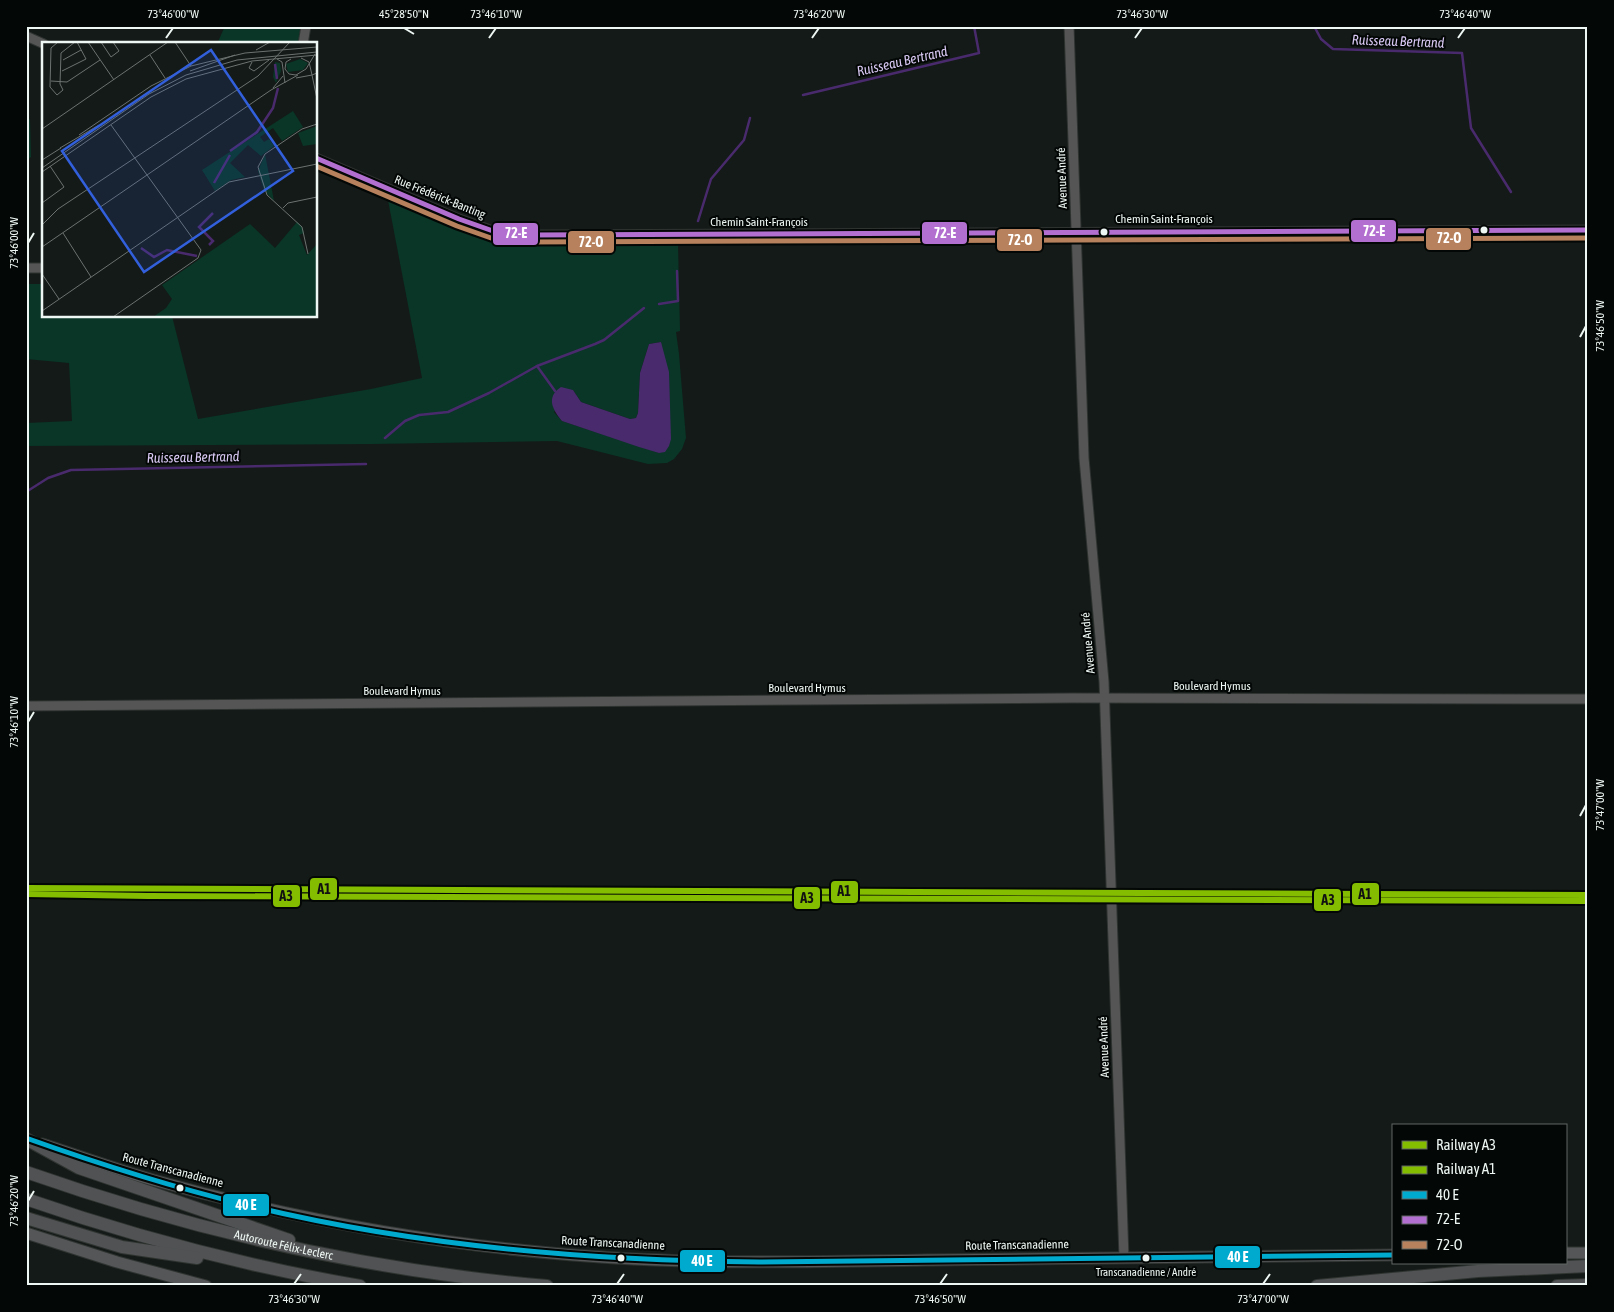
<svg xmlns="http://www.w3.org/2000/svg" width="1614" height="1312" font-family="'Asap Condensed',sans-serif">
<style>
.green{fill:#093627;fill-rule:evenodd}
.water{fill:#492a6d}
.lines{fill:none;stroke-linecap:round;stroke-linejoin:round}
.stream{stroke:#492a6d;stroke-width:2.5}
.minor-casing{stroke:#2f3431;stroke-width:11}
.major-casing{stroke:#2f3431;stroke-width:13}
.highway-casing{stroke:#2f3431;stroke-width:14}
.minor{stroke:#555556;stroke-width:9}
.major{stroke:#545657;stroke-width:11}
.highway{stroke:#505253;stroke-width:12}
.bus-1-casing{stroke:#030705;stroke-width:9}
.bus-2-casing{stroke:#030705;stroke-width:9}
.bus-3-casing{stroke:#030705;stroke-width:9}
.bus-1{stroke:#00a9ce;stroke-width:5}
.bus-2{stroke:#b36fd0;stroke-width:5}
.bus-3{stroke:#b6815c;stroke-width:5}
.rail-1-casing{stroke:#030705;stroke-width:10}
.rail-2-casing{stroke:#030705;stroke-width:10}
.rail-1{stroke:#84bd00;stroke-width:6}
.rail-2{stroke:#84bd00;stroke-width:6}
.ticks{fill:none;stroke:#eef7f3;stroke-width:2}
.bus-dot{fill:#eef7f3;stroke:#030705;stroke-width:2}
.labels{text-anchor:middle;stroke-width:4;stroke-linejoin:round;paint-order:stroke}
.bus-label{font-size:11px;fill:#eef7f3;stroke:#030705}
.street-label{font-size:12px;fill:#eef7f3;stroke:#030705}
.water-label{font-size:14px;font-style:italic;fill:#d8c8f3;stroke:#030705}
.inset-river{fill:none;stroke:#492a6d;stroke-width:2.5}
.inset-road{fill:none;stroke:#6b726f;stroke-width:1}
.view{fill:#325fdb;fill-opacity:0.15;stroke:#325fdb;stroke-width:2.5}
.inset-edge{fill:none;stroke:#eef7f3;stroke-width:2.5}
.line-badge{stroke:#030705;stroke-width:2}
.badge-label{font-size:14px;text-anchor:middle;font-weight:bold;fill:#fff}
.pale-badge-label{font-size:14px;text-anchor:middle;font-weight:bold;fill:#111}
.neatline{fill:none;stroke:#eef7f3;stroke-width:2}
.ticks-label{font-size:12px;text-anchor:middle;fill:#eef7f3}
</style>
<rect width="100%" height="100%" fill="#141a17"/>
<!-- green -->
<g class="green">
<polygon points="225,26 306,26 303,44 217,44"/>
<polygon points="30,119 31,157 26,161 26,121"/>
<path d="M387,195L464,231L510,244L557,246L678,243L680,331L676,332L679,354L686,438L682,449L674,459L667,463L648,464L557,441L373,444L26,446V423L72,421L69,363L26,359V284H44V316H172L198,419L371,389L422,378ZM661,342L659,453L562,421L554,412L573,390L581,402L630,419L636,418L638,413L640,373L649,344Z"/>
</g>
<!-- water -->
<path class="water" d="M661,342L669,372L671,439L669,446L665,452L659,453L639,447L562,421C552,409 546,397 561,387L573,390L581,402L630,419L636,418L638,413L640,373L649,344Z"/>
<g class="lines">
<!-- stream -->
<g class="stream">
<polyline points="1314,26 1321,39 1333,49 1462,53 1471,128 1511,192"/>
<polyline points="803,95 979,53 974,26"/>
<polyline points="698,221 711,179 744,140 750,118"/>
<polyline points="659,304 678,301 677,271"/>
<polyline points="537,366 555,391"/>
<polyline points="385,438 405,421 419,415 448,412 489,393 537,366 595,344 604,340 644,308"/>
<polyline points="26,492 48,478 71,470 366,464"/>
</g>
<defs>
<g id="minor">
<polyline points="1069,26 1084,458 1104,682 1124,1258"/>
<polyline points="26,36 44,44"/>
<polyline points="303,44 306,26"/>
<polyline points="316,158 459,219 493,231 529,235 1588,230"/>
<polyline points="26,268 44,268"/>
<polyline points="26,706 1072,698 1588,699"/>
</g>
<g id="major">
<path d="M42,1144C79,1156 115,1169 153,1180C283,1216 415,1241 550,1253C675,1265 801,1262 927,1260C1082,1258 1237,1257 1393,1255"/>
<polyline points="26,1233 117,1262 206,1286"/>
<polyline points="1565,1253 1588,1253"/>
</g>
<g id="highway">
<polyline points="26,1139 79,1168 289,1240"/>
<path id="s1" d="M26,1172C194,1231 370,1271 547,1286"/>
<path d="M26,1199C135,1237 246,1266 360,1286"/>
<polyline points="26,1218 122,1247 197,1258"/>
<polyline points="1317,1286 1478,1271 1588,1266"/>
<polyline points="1557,1286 1588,1285"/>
</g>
</defs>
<!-- minor casing -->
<use href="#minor" class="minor-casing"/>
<!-- major casing -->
<use href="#major" class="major-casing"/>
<!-- highway casing -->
<use href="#highway" class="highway-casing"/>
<!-- minor -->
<use href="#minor" class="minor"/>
<!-- major -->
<use href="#major" class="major"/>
<!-- highway -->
<use href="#highway" class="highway"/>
<defs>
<path id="bus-1" d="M26,1138C99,1164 172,1187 246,1205C414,1246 587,1261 759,1262L1393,1255"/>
<polyline id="bus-2" points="316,158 459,219 493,231 529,235 1588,230"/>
<polyline id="bus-3" points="316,166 457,226 491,238 528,242 1588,238"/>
</defs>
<!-- bus-1 casing -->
<use href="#bus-1" class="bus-1-casing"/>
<!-- bus-2 casing -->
<use href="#bus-2" class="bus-2-casing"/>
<!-- bus-3 casing -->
<use href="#bus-3" class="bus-3-casing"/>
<!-- bus-1 -->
<use href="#bus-1" class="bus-1"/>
<!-- bus-2 -->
<use href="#bus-2" class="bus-2"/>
<!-- bus-3 -->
<use href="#bus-3" class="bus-3"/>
<defs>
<polyline id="rail-1" points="26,894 148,896 1588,901"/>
<polyline id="rail-2" points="26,888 1588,895"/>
</defs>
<!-- rail-1 casing -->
<use href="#rail-1" class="rail-1-casing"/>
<!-- rail-2 casing -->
<use href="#rail-2" class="rail-2-casing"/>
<!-- rail-1 -->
<use href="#rail-1" class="rail-1"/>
<!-- rail-2 -->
<use href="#rail-2" class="rail-2"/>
</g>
<!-- ticks -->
<path class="ticks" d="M404,28L414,34M166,38L173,28M489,38L496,28M812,38L819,28M1135,38L1142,28M1458,38L1465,28M28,243L34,233M1580,337L1586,326M28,722L34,712M1580,816L1586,805M28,1201L34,1191M294,1284L301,1274M617,1284L624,1274M940,1284L947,1274M1263,1284L1270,1274"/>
<!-- markers -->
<g class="bus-dot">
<circle cx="1484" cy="230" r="4.5"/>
<circle cx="1104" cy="232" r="4.5"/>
<circle cx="180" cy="1188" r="4.5"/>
<circle cx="621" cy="1258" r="4.5"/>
<circle cx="1146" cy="1258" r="4.5"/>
</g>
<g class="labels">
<!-- bus labels -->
<g class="bus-label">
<text x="1146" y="1276">Transcanadienne / André</text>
</g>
<!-- street labels -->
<g class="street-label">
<text transform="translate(1062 178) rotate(-92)" y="4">Avenue André</text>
<text transform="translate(440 197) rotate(22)" y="4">Rue Frédérick-Banting</text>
<text x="1164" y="223">Chemin Saint-François</text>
<text x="759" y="226">Chemin Saint-François</text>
<text transform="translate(1088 643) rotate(-95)" y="4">Avenue André</text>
<text x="1212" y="690">Boulevard Hymus</text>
<text x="807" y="692">Boulevard Hymus</text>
<text x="402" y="695">Boulevard Hymus</text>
<text transform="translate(1104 1047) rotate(-92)" y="4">Avenue André</text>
<text transform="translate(173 1170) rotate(15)" y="4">Route Transcanadienne</text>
<text transform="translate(613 1243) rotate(3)" y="4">Route Transcanadienne</text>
<text dy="4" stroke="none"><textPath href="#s1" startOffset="268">Autoroute Félix-Leclerc</textPath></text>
<text transform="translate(1017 1245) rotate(-1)" y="4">Route Transcanadienne</text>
</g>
<!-- water labels -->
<g class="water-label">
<text transform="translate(1398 41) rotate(2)" y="5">Ruisseau Bertrand</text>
<text transform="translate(902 61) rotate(-13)" y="5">Ruisseau Bertrand</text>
<text transform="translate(193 457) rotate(-1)" y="5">Ruisseau Bertrand</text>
</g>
</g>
<!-- overview -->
<g transform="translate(42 42)">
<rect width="275" height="275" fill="#141a17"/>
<path d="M258,17L266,21L261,28L246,30L244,22ZM233,20L238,21L239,29L234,41L231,35ZM251,69L261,85L240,99L231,86L218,95L222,100L227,97L232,104L219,114L206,103L188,121L203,135L189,138L173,149L160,128ZM275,84V102L261,104L256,91ZM223,112L232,159L222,148L216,129ZM255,180L260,185L262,191L257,193L265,213L275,202V275H111L124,266L130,257L120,243L208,182L233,206Z" fill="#093627"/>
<path class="inset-river" d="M233,22L235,37M188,109L215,90L231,66L236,46M172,141L188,113M167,203L171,199L157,185L171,171M99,206L112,215L125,208L155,214"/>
<path class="inset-road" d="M16,0L9,6L8,45L15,53L21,48L18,42L19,11L33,0M46,0L72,38M59,0L69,15L77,9L71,0M133,0L149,24M214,8L228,0M108,13L123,36M259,16L267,20L270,33L275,31M235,17L240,20L243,41M249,17L244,20L243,27L247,32L254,33L264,27L273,12M21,18L39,8M210,20L207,26L212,29L227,18M20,29L44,17L35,0M148,29L193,13M254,36L270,33L275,57M9,39L25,40L58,18M231,46L241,34M69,83L159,208L156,216L71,275M0,87L126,0M37,93L109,44L149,24L203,11L275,5M18,106L57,83M0,118L19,106M0,126L107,52L144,33L195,18L275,10M0,130L109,55L144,37L210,19L275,13M0,161L22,145L8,124M241,166L246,161L275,155M0,183L16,167L216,34L248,0M21,191L49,235M0,205L229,48L256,33M266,212L260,185L225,153L216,125L223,112L260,87L275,82M0,232L17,257M0,269L187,140L275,122"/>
<path class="view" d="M169,8L251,129L102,230L20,109Z"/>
<rect width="275" height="275" class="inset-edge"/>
</g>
<g class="line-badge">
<rect x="1350" y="219" width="47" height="24" rx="5" fill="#b36fd0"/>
<rect x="921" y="221" width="47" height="24" rx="5" fill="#b36fd0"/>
<rect x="492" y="222" width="47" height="24" rx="5" fill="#b36fd0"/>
<rect x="1425" y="227" width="47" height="24" rx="5" fill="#b6815c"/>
<rect x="996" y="228" width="47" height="24" rx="5" fill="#b6815c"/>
<rect x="567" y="230" width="48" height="24" rx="5" fill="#b6815c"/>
<rect x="309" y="877" width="29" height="24" rx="5" fill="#84bd00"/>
<rect x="830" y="880" width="29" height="24" rx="5" fill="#84bd00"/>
<rect x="1351" y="882" width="29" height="24" rx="5" fill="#84bd00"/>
<rect x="272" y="884" width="29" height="24" rx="5" fill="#84bd00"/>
<rect x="793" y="886" width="28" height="24" rx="5" fill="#84bd00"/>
<rect x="1313" y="888" width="29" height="24" rx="5" fill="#84bd00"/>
<rect x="222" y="1193" width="48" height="24" rx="5" fill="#00a9ce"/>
<rect x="1214" y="1245" width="47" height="24" rx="5" fill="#00a9ce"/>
<rect x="679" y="1249" width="47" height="24" rx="5" fill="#00a9ce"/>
</g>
<g class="badge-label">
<text x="1374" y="236">72-E</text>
<text x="945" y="238">72-E</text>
<text x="516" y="238">72-E</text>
<text x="1449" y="243">72-O</text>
<text x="1020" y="245">72-O</text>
<text x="591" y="247">72-O</text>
<text x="246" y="1210">40 E</text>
<text x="1238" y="1262">40 E</text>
<text x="702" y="1266">40 E</text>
</g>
<g class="pale-badge-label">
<text x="324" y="894">A1</text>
<text x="844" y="896">A1</text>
<text x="1365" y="899">A1</text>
<text x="286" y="901">A3</text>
<text x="807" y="903">A3</text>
<text x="1328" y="905">A3</text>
</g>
<!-- border -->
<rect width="1614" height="1312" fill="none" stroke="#030705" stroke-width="55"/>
<!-- legend -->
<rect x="1392" y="1124" width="175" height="140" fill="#030705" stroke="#616764"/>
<rect x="1402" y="1141" width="25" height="8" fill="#84bd00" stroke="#616764"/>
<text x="1436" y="1150" font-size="15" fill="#eef7f3">Railway A3</text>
<rect x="1402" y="1166" width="25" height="8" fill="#84bd00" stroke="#616764"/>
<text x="1436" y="1174" font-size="15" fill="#eef7f3">Railway A1</text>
<rect x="1402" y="1191" width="25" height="8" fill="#00a9ce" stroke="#616764"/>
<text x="1436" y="1200" font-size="15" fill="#eef7f3">40 E</text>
<rect x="1402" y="1216" width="25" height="8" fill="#b36fd0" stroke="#616764"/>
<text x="1436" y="1224" font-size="15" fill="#eef7f3">72-E</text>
<rect x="1402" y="1241" width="25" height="8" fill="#b6815c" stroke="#616764"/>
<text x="1436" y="1250" font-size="15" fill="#eef7f3">72-O</text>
<rect x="28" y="28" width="1558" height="1256" class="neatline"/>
<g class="ticks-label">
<text x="173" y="18">73°46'00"W</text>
<text x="404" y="18">45°28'50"N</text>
<text x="496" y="18">73°46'10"W</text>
<text x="819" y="18">73°46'20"W</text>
<text x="1142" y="18">73°46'30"W</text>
<text x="1465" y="18">73°46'40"W</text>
<text transform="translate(14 243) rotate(-90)" y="4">73°46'00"W</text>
<text transform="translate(1600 326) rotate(-90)" y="4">73°46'50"W</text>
<text transform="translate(14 722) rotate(-90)" y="4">73°46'10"W</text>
<text transform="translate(1600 805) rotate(-90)" y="4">73°47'00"W</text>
<text transform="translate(14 1201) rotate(-90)" y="4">73°46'20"W</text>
<text x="294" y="1303">73°46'30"W</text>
<text x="617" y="1303">73°46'40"W</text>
<text x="940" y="1303">73°46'50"W</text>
<text x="1263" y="1303">73°47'00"W</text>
</g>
</svg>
